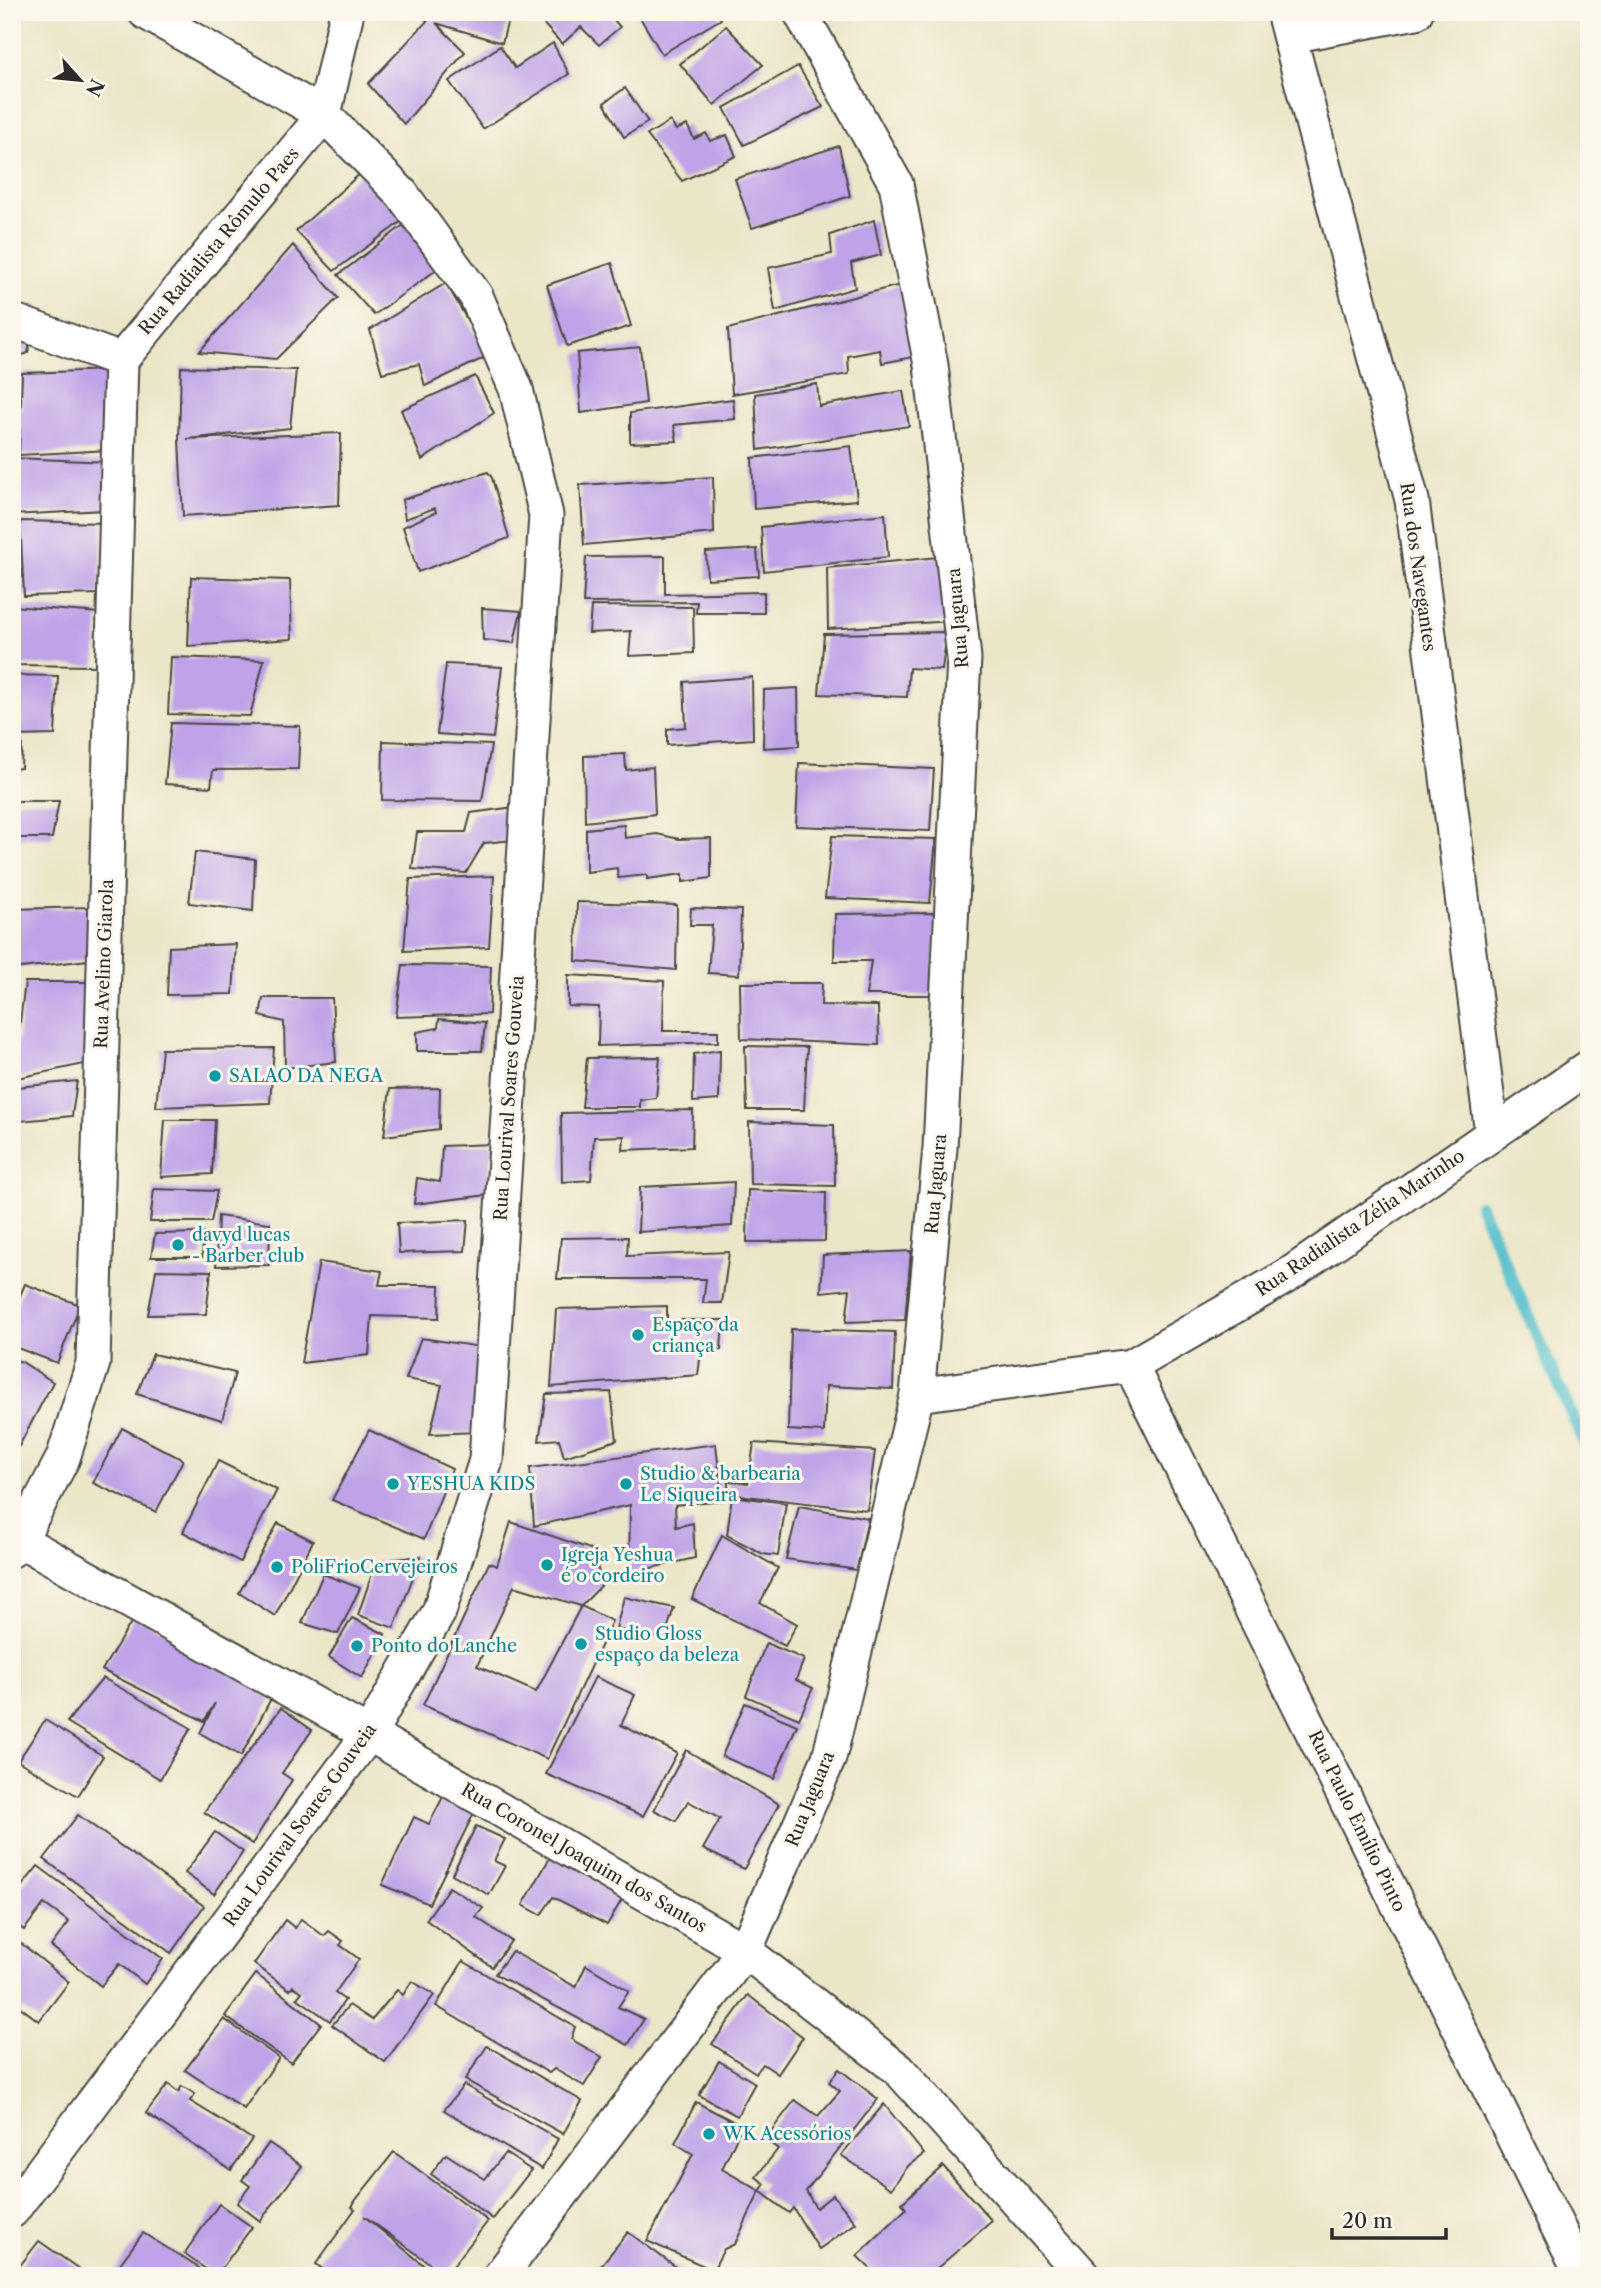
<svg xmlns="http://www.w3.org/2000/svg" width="1601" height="2288" font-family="'Libre Caslon Text',serif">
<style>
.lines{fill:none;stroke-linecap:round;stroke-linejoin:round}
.stream{stroke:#51beca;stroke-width:12}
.building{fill:#bfa2e7;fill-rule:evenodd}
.street-casing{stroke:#484743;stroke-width:37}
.street{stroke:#fff;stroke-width:33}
.culture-dot{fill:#0f9aa8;stroke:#fbf7ec;stroke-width:2.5}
.labels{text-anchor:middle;stroke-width:6;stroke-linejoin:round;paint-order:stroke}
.street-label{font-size:18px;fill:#2b2b2b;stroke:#fbf7ec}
.culture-label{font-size:18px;fill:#0d838f;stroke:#fbf7ec;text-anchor:start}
</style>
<rect width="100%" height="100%" fill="#fbf7ec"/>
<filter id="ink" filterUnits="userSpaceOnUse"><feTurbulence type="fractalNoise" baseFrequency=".0143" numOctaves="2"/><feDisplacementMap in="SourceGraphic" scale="14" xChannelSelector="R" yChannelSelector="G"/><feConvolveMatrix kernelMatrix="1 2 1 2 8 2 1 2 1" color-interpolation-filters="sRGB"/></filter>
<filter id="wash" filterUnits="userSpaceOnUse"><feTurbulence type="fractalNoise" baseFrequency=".00686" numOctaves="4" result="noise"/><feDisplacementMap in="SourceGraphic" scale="28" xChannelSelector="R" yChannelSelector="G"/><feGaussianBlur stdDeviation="1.57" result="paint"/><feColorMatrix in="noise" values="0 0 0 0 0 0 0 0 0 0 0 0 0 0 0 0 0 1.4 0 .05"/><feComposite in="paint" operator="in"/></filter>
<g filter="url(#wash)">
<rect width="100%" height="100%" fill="#ebe6c8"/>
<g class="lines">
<!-- stream -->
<polyline class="stream" points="1480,1206 1589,1454"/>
</g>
<g id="blocks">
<!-- building -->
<g class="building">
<polygon points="404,12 510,12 502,43 436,23 465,52 404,124 368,84 428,20"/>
<polygon points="546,12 607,12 620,27 599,45 581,27 562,44 539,19"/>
<polygon points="644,12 717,12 721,19 662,54 639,16"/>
<polygon points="726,26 763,65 714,105 680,64"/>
<polygon points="553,43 569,74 483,129 449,81 500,46 515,68"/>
<polygon points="798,66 823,107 744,145 724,108"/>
<polygon points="625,88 648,122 624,137 604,103"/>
<polygon points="670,121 676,130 687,125 694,139 706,133 710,141 727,135 736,156 682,181 647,135"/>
<polygon points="839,146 850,196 752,228 735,179"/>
<polygon points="361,173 406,218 334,271 296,231"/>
<polygon points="874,220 881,255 851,263 855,288 775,311 768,268 832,254 830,235"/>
<polygon points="409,221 443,265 374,315 338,275"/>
<polygon points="293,245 338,298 276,359 199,352"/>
<polygon points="612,263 631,326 567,346 547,285"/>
<polygon points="446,283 488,356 425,386 419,364 382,373 370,330"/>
<polygon points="900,285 913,357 882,363 880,350 848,356 849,374 732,394 728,329"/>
<polygon points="12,328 31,334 28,353 12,359"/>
<polygon points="640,347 646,403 581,413 577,353"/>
<polygon points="181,367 296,370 290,428 187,439 341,433 339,505 183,516 179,440"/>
<polygon points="112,370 110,450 19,455 22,373"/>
<polygon points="475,376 494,413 422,460 401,410"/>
<polygon points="817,384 819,406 903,391 909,426 758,450 755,394"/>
<polygon points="733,399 735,419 674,425 677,441 630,443 630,413"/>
<polygon points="851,446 857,500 754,509 752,458"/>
<polygon points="12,458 110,462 104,510 12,515"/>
<polygon points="488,472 492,478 509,538 418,572 403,527 436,512 435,508 405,519 402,500"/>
<polygon points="713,477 714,533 584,545 580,485"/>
<polygon points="885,514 888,557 764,571 761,527"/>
<polygon points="20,521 103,523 99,594 24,596"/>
<polygon points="757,549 759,576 707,579 706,552"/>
<polygon points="665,556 665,594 764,592 764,613 696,613 697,602 583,603 586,557"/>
<polygon points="948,556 952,621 828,629 827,568"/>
<polygon points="191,577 290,580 292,639 188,646"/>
<polygon points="12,606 99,613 95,666 12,665"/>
<polygon points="591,606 693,607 694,653 629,656 631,631 589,633"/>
<polygon points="482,608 521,611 514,643 483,640"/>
<polygon points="947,632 942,670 909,668 907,697 819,694 824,634"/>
<polygon points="171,657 264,660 250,716 168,714"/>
<polygon points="446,664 502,667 493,738 437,734"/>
<polygon points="12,675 58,676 55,735 12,736"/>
<polygon points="752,677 753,739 667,745 667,729 686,727 684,682"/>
<polygon points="798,688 799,746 763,748 764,690"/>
<polygon points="171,723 300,726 298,769 213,770 211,787 165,784"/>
<polygon points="12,741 22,741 21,768 12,769"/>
<polygon points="383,741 491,745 482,801 382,800"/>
<polygon points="625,754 626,770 653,767 655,814 585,822 584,756"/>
<polygon points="799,763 934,769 930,831 796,826"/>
<polygon points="12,801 59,801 52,838 12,838"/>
<polygon points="515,807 513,840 484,843 466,873 412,869 417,832 466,832 471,813"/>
<polygon points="624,825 625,838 657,834 679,839 711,838 711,878 683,882 683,874 647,879 647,875 618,878 617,868 586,872 586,829"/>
<polygon points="832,836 936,839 930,903 825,898"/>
<polygon points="195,852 255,859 253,911 189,903"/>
<polygon points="494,876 489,947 404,951 410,879"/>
<polygon points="577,902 677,905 676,970 576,961"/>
<polygon points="92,907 88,960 12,969 12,909"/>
<polygon points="691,908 741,910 739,975 708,973 712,925 690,925"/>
<polygon points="936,913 933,995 866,995 871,961 834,961 835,914"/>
<polygon points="236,944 233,994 167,995 169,947"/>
<polygon points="403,965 491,966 489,1014 396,1017"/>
<polygon points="568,975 664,981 663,1031 718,1031 718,1042 598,1046 599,1007 568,1006"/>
<polygon points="25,982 89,982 89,1063 13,1079"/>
<polygon points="740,983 822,983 821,1005 878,1006 879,1045 741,1039"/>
<polygon points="263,998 332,998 336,1062 285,1068 284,1022 260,1016"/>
<polygon points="439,1019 485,1023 482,1051 417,1051 417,1032 438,1028"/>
<polygon points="745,1046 807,1047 804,1110 747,1110"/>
<polygon points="274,1048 270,1103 156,1107 162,1049"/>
<polygon points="720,1050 719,1100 693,1102 694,1054"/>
<polygon points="660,1057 656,1098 640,1100 640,1107 582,1107 587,1058"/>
<polygon points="77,1081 72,1116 20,1121 18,1087"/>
<polygon points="440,1088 439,1129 384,1136 390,1089"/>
<polygon points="693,1110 692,1147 623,1150 624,1136 594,1137 591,1180 562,1182 561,1113"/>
<polygon points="165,1120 215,1120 212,1174 161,1177"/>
<polygon points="749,1122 834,1125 835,1186 750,1184"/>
<polygon points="493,1144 487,1195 414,1204 417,1178 440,1182 442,1146"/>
<polygon points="734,1182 732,1226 638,1232 640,1187"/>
<polygon points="154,1189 217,1191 211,1222 150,1222"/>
<polygon points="748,1190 826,1193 825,1241 747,1242"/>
<polygon points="218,1216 270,1223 269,1265 216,1266"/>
<polygon points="468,1220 465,1251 399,1253 397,1223"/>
<polygon points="204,1233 202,1257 151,1257 155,1234"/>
<polygon points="628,1237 627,1256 729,1252 722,1303 703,1303 706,1279 557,1279 561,1238"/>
<polygon points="911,1251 905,1320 846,1322 850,1289 821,1292 823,1255"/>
<polygon points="319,1262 382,1271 379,1285 440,1285 439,1318 372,1316 369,1355 301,1363"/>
<polygon points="156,1270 211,1271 206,1314 148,1315"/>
<polygon points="25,1284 80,1305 57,1363 12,1346 12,1314"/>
<polygon points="667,1306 667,1320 723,1320 721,1350 701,1352 698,1375 551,1387 556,1309"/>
<polygon points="791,1329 895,1332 893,1389 826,1386 824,1432 788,1430"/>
<polygon points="421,1338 481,1347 479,1432 430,1434 442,1385 406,1379"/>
<polygon points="153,1354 235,1373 222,1420 137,1394"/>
<polygon points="12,1359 22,1362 53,1382 19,1446 12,1442"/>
<polygon points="611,1392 617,1440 564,1457 559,1439 539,1441 546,1394"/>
<polygon points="122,1428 183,1460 156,1512 93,1483"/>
<polygon points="369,1430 452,1469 424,1539 332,1500"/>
<polygon points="754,1443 875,1451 867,1510 728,1494 728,1481 748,1483"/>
<polygon points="716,1444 722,1500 675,1505 676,1527 693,1523 695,1558 629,1573 630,1505 534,1526 530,1468"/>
<polygon points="218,1461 277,1490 240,1562 183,1532"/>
<polygon points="732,1496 786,1503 778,1556 763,1554 727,1535"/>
<polygon points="799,1506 868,1518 857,1570 786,1559"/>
<path d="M511,1522L593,1550L602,1585L581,1606L612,1621L547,1759L423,1705L489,1563L497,1566ZM514,1586L581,1606L536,1692L477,1666Z"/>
<polygon points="278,1523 313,1541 275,1616 239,1593"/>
<polygon points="722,1535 778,1568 760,1603 797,1624 785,1646 692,1599"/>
<polygon points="421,1556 394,1628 358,1615 376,1562"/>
<polygon points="323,1574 360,1588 338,1634 302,1623"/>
<polygon points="624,1597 674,1608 664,1639 616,1629"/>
<polygon points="135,1616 276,1689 241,1756 200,1733 215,1703 204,1721 102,1670"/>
<polygon points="352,1618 385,1634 362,1678 329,1657"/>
<polygon points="766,1643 804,1659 796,1680 813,1688 799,1719 746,1696"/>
<polygon points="595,1677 635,1695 621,1725 677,1753 643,1816 546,1774"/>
<polygon points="103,1678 191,1728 160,1779 67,1722"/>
<polygon points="745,1703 797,1725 774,1779 722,1756"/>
<polygon points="281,1708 312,1730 282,1773 292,1780 252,1844 204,1812"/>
<polygon points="45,1720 103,1756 78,1796 18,1761"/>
<polygon points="686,1750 779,1804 744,1869 703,1849 720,1819 688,1801 676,1821 654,1810"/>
<polygon points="444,1795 475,1811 429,1904 382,1885 414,1817 429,1824"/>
<polygon points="78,1815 204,1906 171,1953 44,1859"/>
<polygon points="476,1826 505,1839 494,1861 505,1866 489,1895 452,1874"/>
<polygon points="215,1832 243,1852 214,1894 185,1873"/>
<polygon points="556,1847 627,1891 607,1925 553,1897 541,1915 523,1905"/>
<polygon points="38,1866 163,1959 145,1984 119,1964 101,1986 51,1946 69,1922 44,1904 24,1930 12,1921 12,1898"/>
<polygon points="449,1887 483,1908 476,1917 511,1941 492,1967 426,1920"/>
<polygon points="301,1919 324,1936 329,1931 343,1941 340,1945 359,1959 335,1993 345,2000 330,2021 297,1998 302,1992 293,1986 290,1990 254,1964 285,1920 295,1928"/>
<polygon points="12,1936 69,1982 39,2021 12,2001"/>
<polygon points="512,1951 576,1987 586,1965 629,1991 618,2007 644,2019 628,2045 495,1974"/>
<polygon points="463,1961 575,2027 571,2039 602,2057 584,2086 554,2069 549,2073 436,2006"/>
<polygon points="256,1974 321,2024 291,2063 225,2016"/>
<polygon points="412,1981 434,1995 385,2062 332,2025 349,2005 372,2020 397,1990 403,1995"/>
<polygon points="748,1995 803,2037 778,2074 763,2064 756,2073 712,2044"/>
<polygon points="224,2019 279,2058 244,2109 185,2070"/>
<polygon points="487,2046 582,2101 563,2134 465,2080"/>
<polygon points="719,2061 755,2083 737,2116 699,2095"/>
<polygon points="839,2069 878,2099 806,2191 816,2208 833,2195 856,2223 819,2249 793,2208 789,2213 760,2191 765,2184 756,2177 778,2149 765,2139 795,2100 818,2116 840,2091 829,2082"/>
<polygon points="168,2084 178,2092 182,2086 195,2094 190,2101 252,2139 231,2170 146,2113"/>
<polygon points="464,2085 558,2139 542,2169 444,2110"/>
<polygon points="696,2102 742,2126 722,2169 760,2191 735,2244 724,2249 713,2270 647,2241 693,2154 675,2143"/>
<polygon points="884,2104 924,2154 909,2165 891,2189 841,2155"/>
<polygon points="269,2143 302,2166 260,2221 237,2203 250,2186 242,2180"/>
<polygon points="394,2152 488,2221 446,2275 364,2216 426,2267 419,2276 332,2276 316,2264 355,2209 352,2207 355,2201"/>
<polygon points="505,2153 531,2170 493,2219 431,2174 446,2154 485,2179"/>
<polygon points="943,2166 992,2221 928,2276 878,2276 857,2256 906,2209 902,2203"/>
<polygon points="219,2204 252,2227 216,2276 184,2254"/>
<polygon points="628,2232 688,2276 596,2276 594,2274"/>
<polygon points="143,2233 199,2268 193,2276 111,2276"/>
<polygon points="39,2241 89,2276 12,2276"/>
</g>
</g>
</g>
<g filter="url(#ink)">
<use href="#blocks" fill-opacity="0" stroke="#484743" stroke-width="2"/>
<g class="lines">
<defs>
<g id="street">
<polyline points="1283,12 1412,500 1492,1134"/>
<polyline points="1290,36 1416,12"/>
<polyline points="12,320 121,360"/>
<polyline points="121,360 324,115 347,12"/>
<polyline points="1131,1366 1582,2276"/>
<polyline points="917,1395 1131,1366 1287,1276 1589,1067"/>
<polyline points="12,1536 369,1734 745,1951 899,2070 1084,2276"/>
<polyline points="12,1550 20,1540 63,1458 93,1363 121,360"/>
<polyline points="12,2211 369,1734 439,1612 486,1460 546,515 516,389 476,296 402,194 324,115 145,12"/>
<polyline points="500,2276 745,1951 829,1758 917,1395 940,1148 964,658 931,365 896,184 800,12"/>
</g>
</defs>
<!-- street casing -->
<use href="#street" class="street-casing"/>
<!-- street -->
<use href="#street" class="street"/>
</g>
</g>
<!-- markers -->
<g class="culture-dot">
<circle cx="215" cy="1076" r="7"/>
<circle cx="178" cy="1245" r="7"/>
<circle cx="638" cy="1335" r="7"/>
<circle cx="393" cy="1484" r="7"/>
<circle cx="626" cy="1484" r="7"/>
<circle cx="547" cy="1565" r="7"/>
<circle cx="277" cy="1567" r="7"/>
<circle cx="581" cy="1644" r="7"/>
<circle cx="357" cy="1646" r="7"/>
<circle cx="709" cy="2134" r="7"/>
</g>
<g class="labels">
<!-- street labels -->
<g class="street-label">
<text transform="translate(219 241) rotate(-50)" y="6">Rua Radialista Rômulo Paes</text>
<text transform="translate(1418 567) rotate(82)" y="6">Rua dos Navegantes</text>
<text transform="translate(958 618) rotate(-95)" y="6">Rua Jaguara</text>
<text transform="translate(104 964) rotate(-88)" y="6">Rua Avelino Giarola</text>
<text transform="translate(509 1098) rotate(-86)" y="6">Rua Lourival Soares Gouveia</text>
<text transform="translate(936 1184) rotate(-85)" y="6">Rua Jaguara</text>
<text transform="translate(1360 1223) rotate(-34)" y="6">Rua Radialista Zélia Marinho</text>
<text transform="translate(810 1799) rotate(-68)" y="6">Rua Jaguara</text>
<text transform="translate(1357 1821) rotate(64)" y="6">Rua Paulo Emílio Pinto</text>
<text transform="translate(300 1825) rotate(-54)" y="6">Rua Lourival Soares Gouveia</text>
<text transform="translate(584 1858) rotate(30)" y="6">Rua Coronel Joaquim dos Santos</text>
</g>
<!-- culture labels -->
<g class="culture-label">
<text x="229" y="1082">SALAO DA NEGA</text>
<text x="192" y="1241">davyd lucas<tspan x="192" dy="21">- Barber club</tspan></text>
<text x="652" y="1331">Espaço da<tspan x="652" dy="21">criança</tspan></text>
<text x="640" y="1480">Studio &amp; barbearia<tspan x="640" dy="21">Le Siqueira</tspan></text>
<text x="407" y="1490">YESHUA KIDS</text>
<text x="561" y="1561">Igreja Yeshua<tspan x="561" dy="21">é o cordeiro</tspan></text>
<text x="291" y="1573">PoliFrioCervejeiros</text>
<text x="595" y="1640">Studio Gloss<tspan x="595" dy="21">espaço da beleza</tspan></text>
<text x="371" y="1652">Ponto do Lanche</text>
<text x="723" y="2140">WK Acessórios</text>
</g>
</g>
<!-- margin -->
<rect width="1601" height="2288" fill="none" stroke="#fbf7ec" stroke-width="42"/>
<!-- north arrow -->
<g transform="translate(80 80) rotate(117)" stroke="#fbf7ec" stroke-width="5" paint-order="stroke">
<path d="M0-5L12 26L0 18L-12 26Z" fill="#2b2b2b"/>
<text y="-10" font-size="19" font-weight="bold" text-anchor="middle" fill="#2b2b2b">N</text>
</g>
<!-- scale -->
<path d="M1332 2228v10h114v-10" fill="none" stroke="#2b2b2b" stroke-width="3.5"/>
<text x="1342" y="2228" font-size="21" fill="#2b2b2b" stroke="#fbf7ec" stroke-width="5" paint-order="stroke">20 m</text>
</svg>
